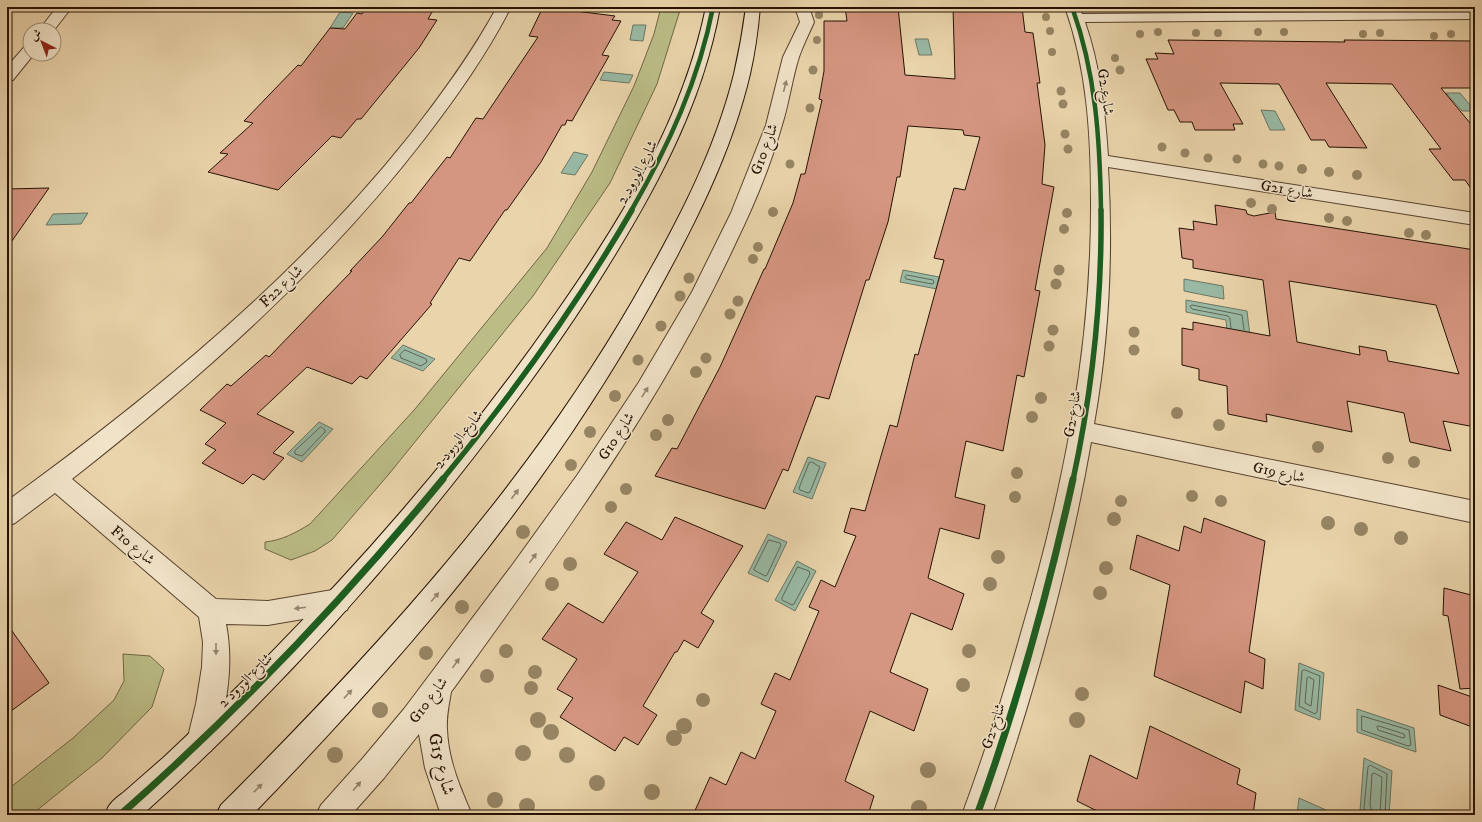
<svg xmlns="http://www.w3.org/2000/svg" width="1482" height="822" font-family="'IM FELL DW Pica',Amiri,serif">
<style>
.green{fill:#bbbc86;stroke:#706744}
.water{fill:#99b9a4;stroke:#6b7664}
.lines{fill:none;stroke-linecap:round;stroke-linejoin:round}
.shore{stroke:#606654;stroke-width:1}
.building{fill:#d59681;stroke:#261203;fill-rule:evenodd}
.street-casing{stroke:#57422d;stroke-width:2}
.secondary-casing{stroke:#261203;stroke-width:2}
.street{fill:#f1e3c8;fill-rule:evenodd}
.secondary{fill:#f1e3c8;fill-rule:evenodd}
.cycleway-far2-casing{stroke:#f1e3c8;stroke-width:6}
.cycleway-far1-casing{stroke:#f1e3c8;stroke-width:8}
.cycleway-casing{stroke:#f1e3c8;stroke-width:10}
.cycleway-far2{stroke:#1b5e20;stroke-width:4.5}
.cycleway-far1{stroke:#1b5e20;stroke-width:5.5}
.cycleway{stroke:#1b5e20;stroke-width:7}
.tree{fill:#978564}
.oneway{fill:#96856f}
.labels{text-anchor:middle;stroke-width:3;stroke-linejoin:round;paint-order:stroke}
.street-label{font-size:15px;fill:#261203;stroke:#f1e3c8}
.near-street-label{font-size:18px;fill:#261203;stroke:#f1e3c8}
</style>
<rect width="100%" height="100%" fill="#ead4ab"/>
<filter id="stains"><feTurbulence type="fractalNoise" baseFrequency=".005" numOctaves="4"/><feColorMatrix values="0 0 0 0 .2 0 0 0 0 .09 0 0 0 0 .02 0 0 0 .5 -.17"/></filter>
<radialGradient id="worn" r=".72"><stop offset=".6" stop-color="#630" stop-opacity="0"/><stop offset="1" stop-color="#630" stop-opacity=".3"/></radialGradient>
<!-- green -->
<g class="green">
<path d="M661,7H681L657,84L610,183L533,296L389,474L332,540L315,551L291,560L265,549V542C283,540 295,533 310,524L415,409L547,248L592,172L634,86L654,34Z"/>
<polygon points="123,654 150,656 164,669 152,707 102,758 31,815 7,815 7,790 73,738 114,700 124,681"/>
</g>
<!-- water -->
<g class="water">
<polygon points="340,12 353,13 343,28 330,28"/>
<polygon points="633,25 646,25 643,41 630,40"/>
<polygon points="915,39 928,39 932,55 919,55"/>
<polygon points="604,72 633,75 629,83 600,80"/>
<polygon points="1446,93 1460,93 1475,111 1462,111"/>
<polygon points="1261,110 1275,111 1285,130 1270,130"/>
<polygon points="574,152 588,155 575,175 561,173"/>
<polygon points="88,213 81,224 46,225 53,214"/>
<polygon points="903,270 939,277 937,289 900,282"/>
<polygon points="1184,279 1223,286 1224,299 1184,291"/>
<polygon points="1186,300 1247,311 1250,336 1227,332 1226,320 1186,312"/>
<polygon points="403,345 435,359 423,371 391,358"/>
<polygon points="319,422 333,429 302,462 287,454"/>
<polygon points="808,457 826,463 812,499 793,492"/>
<polygon points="768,534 787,542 768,582 748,573"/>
<polygon points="797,561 816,571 795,611 775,600"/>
<polygon points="1299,663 1324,673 1320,720 1295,710"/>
<polygon points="1357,709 1414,728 1416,752 1357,732"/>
<polygon points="1364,758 1392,771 1389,815 1368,815 1360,811"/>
<polygon points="1299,798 1326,810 1325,815 1297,815"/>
</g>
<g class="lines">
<!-- shore -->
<g class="shore">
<polygon points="907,275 933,280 934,283 932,284 906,279 905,277"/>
<polyline points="1231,328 1230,319 1228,316 1192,309 1190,306 1192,305 1242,315 1244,330"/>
<polygon points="405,350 426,359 427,362 421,366 401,358 400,355"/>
<polygon points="321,427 325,430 325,432 302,456 295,454 295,451"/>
<polygon points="812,462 820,467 810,492 808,493 800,490 799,488 809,463"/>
<polygon points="769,540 780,543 781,545 767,575 765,576 754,570"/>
<polygon points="798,567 809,571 810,574 794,604 792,605 782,600 782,598"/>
<polygon points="1305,670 1320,676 1317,712 1315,714 1299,706 1302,671"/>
<polygon points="1309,677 1314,680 1311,706 1305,703 1307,678"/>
<polygon points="1362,716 1409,730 1411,745 1408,746 1362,730"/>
<polygon points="1379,726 1404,734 1405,737 1403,738 1378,730 1377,727"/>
<polyline points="1368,815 1364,808 1368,767 1370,765 1387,774 1385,815"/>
<polyline points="1373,815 1370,805 1372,774 1374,773 1382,777 1380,815"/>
</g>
</g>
<!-- building -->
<g class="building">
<polygon points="366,7 435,7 428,19 437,20 419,48 361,119 357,119 341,138 332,136 278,190 208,172 228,154 220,153 253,123 244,121 298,65 301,66 330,28 345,29 357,13 362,14"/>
<polygon points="543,7 615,16 612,20 621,21 602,55 609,56 572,121 567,120 565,125 562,125 541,162 507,210 505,210 470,261 459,258 430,303 432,304 367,379 360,376 352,384 307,367 257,414 294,432 273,453 284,458 264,480 253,474 243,484 202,463 216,450 205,444 226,423 200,410 227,384 231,386 266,355 269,357 352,271 350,271 382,237 409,203 411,203 447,157 450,158 476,118 483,119 538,37 529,36"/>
<polygon points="845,7 898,7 905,75 955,79 953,7 1022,7 1025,32 1033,33 1040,83 1037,83 1045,145 1042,184 1054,187 1035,290 1040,291 1024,377 1017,375 1003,451 966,441 955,497 985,505 979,539 940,528 928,578 964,594 952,630 911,613 890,672 928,689 914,731 870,711 845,781 874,796 868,815 693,815 710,777 726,785 741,752 755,759 776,711 761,704 775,673 790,680 819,611 809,607 821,580 835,587 856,536 844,532 851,508 865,511 890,425 897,427 915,354 918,355 944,260 934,258 954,188 965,190 980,137 964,135 963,130 908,126 900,177 897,177 888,222 869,280 866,280 829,399 816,396 788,471 783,469 765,509 655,476 672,448 677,449 720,367 764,269 765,269 793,203 801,174 805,174 822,100 819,99 824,71 824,21 847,21"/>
<polygon points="1168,40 1345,42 1344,40 1475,41 1475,88 1441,88 1475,129 1475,194 1465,180 1453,180 1429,149 1441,149 1392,84 1326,83 1367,148 1329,147 1325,140 1311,140 1279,84 1220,83 1243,124 1233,124 1235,130 1195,130 1192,122 1180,122 1174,110 1168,110 1146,59 1158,59 1155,53 1174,54"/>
<polygon points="49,188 7,248 7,189"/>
<path d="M1215,205L1246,210L1247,214L1254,216L1275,212L1276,219L1475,250V427L1443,421L1451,451L1410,442L1404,413L1347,401L1352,432L1266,414L1267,422L1228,414L1227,386L1199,380V369L1182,365V328L1193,330V322L1270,336L1263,280L1193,268V260L1182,258L1179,228L1194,230L1193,221L1217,225ZM1289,281L1436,305L1459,374L1388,361L1386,351L1359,346L1360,355L1297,342Z"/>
<polygon points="675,517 743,546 701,613 714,621 698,648 684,640 677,652 675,652 643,706 657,715 638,745 624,737 615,751 560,717 573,698 557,689 577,659 542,639 568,603 603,623 638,572 604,554 626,522 662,540"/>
<polygon points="1204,518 1265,541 1249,652 1265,659 1263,689 1245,681 1241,713 1154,676 1170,585 1130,569 1137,535 1179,551 1184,526 1201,533"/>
<polygon points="1444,588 1475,596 1475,688 1460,689 1448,616 1443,615"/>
<polygon points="7,624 49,683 7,714"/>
<polygon points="1438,685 1475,698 1475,728 1440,715"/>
<polygon points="1150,726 1240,769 1237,784 1256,793 1253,815 1105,815 1077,801 1090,755 1137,779"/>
</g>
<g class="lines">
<defs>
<g id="street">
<polygon points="57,7 72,7 54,30 39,30"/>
<path d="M497,7H511C487,54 457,96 425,138C325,268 201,378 72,479L216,599L268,601L338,589L347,592L351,601L347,610L338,613L268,625L226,624C234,665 227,712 211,751L201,755L191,751L187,741L196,704L202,667L203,642L199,617L55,493L15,523L7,526V501C153,395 297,277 410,135C442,94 472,53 497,7Z"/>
<path d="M795,7H809L814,22C809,34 803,45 799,57C792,79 789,103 782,125C771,164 755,203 737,240C663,402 555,548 451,692C449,704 446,717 447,729C448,760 460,787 472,815H441L425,768L419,734L384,778L351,815H316L321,805L363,758L404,709L513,564L578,474L639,382L692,292L731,213L766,125L783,57L800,22Z"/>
<path d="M1065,7H1079L1082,14L1475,11V19L1085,22C1100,65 1105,111 1108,156L1475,213V225L1108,167C1113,252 1109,340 1094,424L1475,501V523L1091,442C1069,568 1034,694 992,815H962C984,755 1004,694 1021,633C1063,491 1092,348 1091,200C1091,134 1087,69 1065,7Z"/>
<polygon points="30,44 30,54 34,54 13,80 7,82 7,67 25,46"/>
</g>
<g id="secondary">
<path d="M706,7H720C702,109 650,200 595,287C540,373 477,455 412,534C328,634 239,728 142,815H105C107,812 107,808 109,806C113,800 119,796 124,792C137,781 150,769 163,758C198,725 233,692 266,658C371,551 470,437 556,313C621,220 683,120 706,7Z"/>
<path d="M746,7H760C758,30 755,52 750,74C731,155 692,230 652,302C545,494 405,658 252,815H216L221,805C375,651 523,490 633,300C674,229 714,155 734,74C739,52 743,30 746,7Z"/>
</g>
</defs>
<!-- street casing -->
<use href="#street" class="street-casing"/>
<!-- secondary casing -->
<use href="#secondary" class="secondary-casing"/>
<!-- street -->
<use href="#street" class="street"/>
<!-- secondary -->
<use href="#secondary" class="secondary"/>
<defs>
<g id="cycleway-far2">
<path d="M1072,7C1096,73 1100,141 1101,211"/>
<path d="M631,211C668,147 699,80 713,7"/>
</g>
<g id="cycleway-far1">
<path d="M442,480C512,395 577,305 632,210"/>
<path d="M1073,480C1092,392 1102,300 1101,210"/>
</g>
<g id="cycleway">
<path d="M120,815C237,712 344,599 443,479"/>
<path d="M977,815C1017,705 1048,593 1073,479"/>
</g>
</defs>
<!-- cycleway-far2 casing -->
<use href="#cycleway-far2" class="cycleway-far2-casing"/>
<!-- cycleway-far1 casing -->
<use href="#cycleway-far1" class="cycleway-far1-casing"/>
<!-- cycleway casing -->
<use href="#cycleway" class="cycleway-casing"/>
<!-- cycleway-far2 -->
<use href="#cycleway-far2" class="cycleway-far2"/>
<!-- cycleway-far1 -->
<use href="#cycleway-far1" class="cycleway-far1"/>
<!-- cycleway -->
<use href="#cycleway" class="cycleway"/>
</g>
<!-- trees -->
<g class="tree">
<circle cx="819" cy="15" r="4"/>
<circle cx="1046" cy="17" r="4"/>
<circle cx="1050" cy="31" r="4"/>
<circle cx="1158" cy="32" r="4"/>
<circle cx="1258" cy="32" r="4"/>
<circle cx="1284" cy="32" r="4"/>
<circle cx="1196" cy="33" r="4"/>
<circle cx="1218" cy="33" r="4"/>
<circle cx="1380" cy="33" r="4"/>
<circle cx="1140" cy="34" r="4"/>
<circle cx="1363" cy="34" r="4"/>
<circle cx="1451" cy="34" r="4"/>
<circle cx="1434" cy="36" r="4"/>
<circle cx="817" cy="40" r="4"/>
<circle cx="1052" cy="52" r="4"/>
<circle cx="1115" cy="58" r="4"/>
<circle cx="813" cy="70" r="4.5"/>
<circle cx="1120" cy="70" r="4.5"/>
<circle cx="1061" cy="91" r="4.5"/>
<circle cx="1063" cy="104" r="4.5"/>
<circle cx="810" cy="108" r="4.5"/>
<circle cx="1065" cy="134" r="4.5"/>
<circle cx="1162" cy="147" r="4.5"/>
<circle cx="1068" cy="149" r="4.5"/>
<circle cx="1185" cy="153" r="4.5"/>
<circle cx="1208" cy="158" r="4.5"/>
<circle cx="1237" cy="159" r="4.5"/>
<circle cx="790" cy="164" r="4.5"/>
<circle cx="1263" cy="164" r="4.5"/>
<circle cx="1279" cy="166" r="4.5"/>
<circle cx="1302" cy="169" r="5"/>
<circle cx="1329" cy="172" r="5"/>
<circle cx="1357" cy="175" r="5"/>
<circle cx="1251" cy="203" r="5"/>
<circle cx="1272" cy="209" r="5"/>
<circle cx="773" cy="212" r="5"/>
<circle cx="1067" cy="213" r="5"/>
<circle cx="1329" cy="218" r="5"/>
<circle cx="1347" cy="221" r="5"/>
<circle cx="1064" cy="229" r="5"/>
<circle cx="1409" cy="233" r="5"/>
<circle cx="1426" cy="235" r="5"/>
<circle cx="758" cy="247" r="5"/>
<circle cx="753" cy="259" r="5"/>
<circle cx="1059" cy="270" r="5.5"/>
<circle cx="689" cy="278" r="5.5"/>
<circle cx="1056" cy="284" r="5.5"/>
<circle cx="680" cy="296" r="5.5"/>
<circle cx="738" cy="301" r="5.5"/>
<circle cx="730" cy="314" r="5.5"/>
<circle cx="661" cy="326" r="5.5"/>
<circle cx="1053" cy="330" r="5.5"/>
<circle cx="1134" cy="332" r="5.5"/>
<circle cx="1049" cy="346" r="5.5"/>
<circle cx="1134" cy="350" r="5.5"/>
<circle cx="706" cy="358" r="5.5"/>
<circle cx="638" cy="360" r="5.5"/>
<circle cx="696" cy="372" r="6"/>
<circle cx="615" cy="396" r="6"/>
<circle cx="1041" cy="398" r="6"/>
<circle cx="1177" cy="413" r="6"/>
<circle cx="1032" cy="417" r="6"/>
<circle cx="668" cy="420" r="6"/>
<circle cx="1219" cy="425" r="6"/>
<circle cx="590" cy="432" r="6"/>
<circle cx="656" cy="435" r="6"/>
<circle cx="1318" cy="447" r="6"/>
<circle cx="1388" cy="458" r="6"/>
<circle cx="1414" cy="462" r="6"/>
<circle cx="571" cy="465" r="6"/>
<circle cx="1017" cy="473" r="6"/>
<circle cx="626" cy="489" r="6"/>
<circle cx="1192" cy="496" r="6"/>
<circle cx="1015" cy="497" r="6"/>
<circle cx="1121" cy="501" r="6"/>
<circle cx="1221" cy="501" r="6"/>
<circle cx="611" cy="507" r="6"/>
<circle cx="1114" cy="519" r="7"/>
<circle cx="1328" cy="523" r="7"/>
<circle cx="1361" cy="529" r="7"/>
<circle cx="523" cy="532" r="7"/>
<circle cx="1401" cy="538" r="7"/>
<circle cx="998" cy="557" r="7"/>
<circle cx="570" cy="564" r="7"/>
<circle cx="1106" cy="568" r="7"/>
<circle cx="552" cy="584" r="7"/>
<circle cx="990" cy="584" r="7"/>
<circle cx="1100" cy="593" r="7"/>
<circle cx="462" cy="607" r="7"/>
<circle cx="506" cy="651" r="7"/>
<circle cx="969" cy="651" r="7"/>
<circle cx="426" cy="653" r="7"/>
<circle cx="535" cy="672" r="7"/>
<circle cx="487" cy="676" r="7"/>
<circle cx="963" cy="685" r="7"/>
<circle cx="531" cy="688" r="7"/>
<circle cx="1082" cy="694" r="7"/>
<circle cx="703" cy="700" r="7"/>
<circle cx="380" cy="710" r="8"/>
<circle cx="538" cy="720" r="8"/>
<circle cx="1077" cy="720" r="8"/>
<circle cx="684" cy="726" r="8"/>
<circle cx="551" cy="732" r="8"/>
<circle cx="674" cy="738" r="8"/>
<circle cx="523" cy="753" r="8"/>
<circle cx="335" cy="755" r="8"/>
<circle cx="567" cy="755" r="8"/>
<circle cx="928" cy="770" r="8"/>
<circle cx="597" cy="783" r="8"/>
<circle cx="652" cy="792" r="8"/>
<circle cx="495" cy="800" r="8"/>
<circle cx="527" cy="806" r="8"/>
<circle cx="919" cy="808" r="8"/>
</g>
<!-- one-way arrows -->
<defs><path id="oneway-solid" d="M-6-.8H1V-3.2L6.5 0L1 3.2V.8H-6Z"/></defs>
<g class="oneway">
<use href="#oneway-solid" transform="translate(785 86) rotate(-76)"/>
<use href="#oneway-solid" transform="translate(645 392) rotate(-58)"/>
<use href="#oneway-solid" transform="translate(515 494) rotate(-53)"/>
<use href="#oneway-solid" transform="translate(533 558) rotate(-55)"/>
<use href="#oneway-solid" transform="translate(435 597) rotate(-49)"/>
<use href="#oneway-solid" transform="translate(300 608) rotate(173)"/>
<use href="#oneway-solid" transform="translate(216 649) rotate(90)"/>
<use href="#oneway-solid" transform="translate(456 663) rotate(-54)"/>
<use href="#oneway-solid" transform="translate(348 694) rotate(-47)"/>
<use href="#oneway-solid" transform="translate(357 786) rotate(-49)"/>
<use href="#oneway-solid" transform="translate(258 788) rotate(-45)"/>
</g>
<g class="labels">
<!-- street labels -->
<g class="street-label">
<text transform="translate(1106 92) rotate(82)" y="5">G2 شارع</text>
<text transform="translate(764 149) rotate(-70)" y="5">G10 شارع</text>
<text transform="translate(637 172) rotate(-62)" y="5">شارع الورود 2</text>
<text transform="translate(1287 189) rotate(9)" y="5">G21 شارع</text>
<text transform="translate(281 286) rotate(-44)" y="5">F22 شارع</text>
<text transform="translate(1072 414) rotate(-81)" y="5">G2 شارع</text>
<text transform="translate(616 436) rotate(-57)" y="5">G10 شارع</text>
<text transform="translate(458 439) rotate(-52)" y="5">شارع الورود 2</text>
<text transform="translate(1279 472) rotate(12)" y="5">G19 شارع</text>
<text transform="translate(133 545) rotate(40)" y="5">F10 شارع</text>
<text transform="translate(245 680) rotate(-45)" y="5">شارع الورود 2</text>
<text transform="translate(428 700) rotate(-53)" y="5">G10 شارع</text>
<text transform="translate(993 726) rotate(-72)" y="5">G2 شارع</text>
</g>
<!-- near-street labels -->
<g class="near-street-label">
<text transform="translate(442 764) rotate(76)" y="6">G15 شارع</text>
</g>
</g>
<!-- margin -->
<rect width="1482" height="822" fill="none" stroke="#ead4ab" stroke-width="24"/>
<rect x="8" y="8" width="1466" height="806" fill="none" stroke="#261203" stroke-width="2"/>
<rect x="12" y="12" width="1458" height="798" fill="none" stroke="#261203"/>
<!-- north arrow -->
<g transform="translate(42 42) rotate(318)"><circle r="19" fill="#f1e3c8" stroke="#a08f79"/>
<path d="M0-3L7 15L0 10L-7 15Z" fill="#8f2418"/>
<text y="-6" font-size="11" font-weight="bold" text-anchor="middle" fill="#261203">ش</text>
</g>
<rect width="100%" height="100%" filter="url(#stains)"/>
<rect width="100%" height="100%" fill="url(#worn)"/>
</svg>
